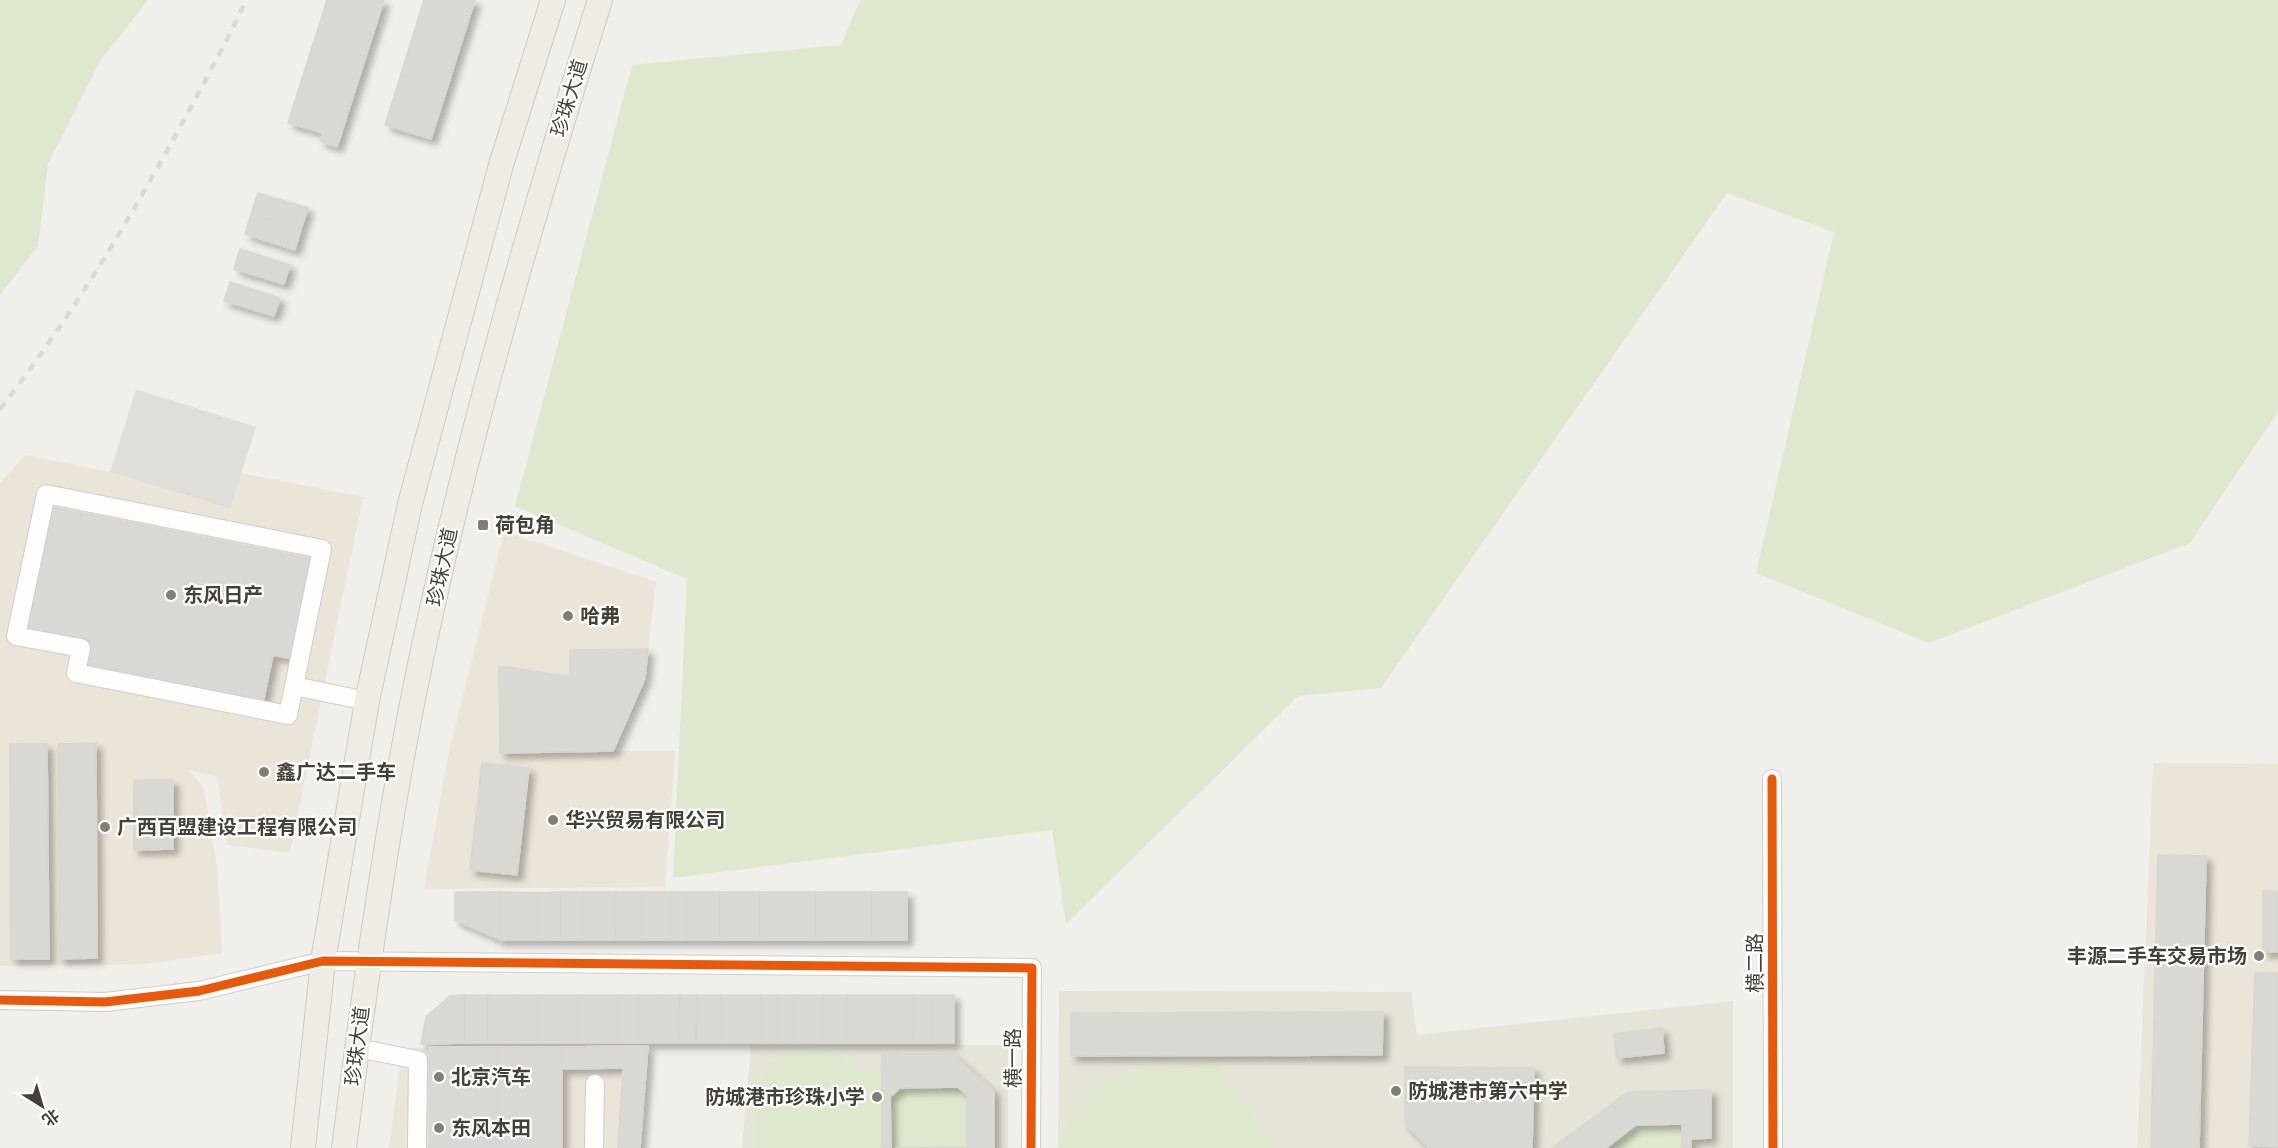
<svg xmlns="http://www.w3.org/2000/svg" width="2278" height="1148" font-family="Manrope,'Noto Sans SC',sans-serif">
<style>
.commercial{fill:#ebe4d9}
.industrial{fill:#e0deda}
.education{fill:#e6e3d8}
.green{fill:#dee8ce}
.building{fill:#dad8d4;stroke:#d9d6d1;stroke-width:1.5;filter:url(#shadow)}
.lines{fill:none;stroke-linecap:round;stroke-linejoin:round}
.minor-casing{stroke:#cfcdc9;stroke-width:20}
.major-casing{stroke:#d1cbbb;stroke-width:26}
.minor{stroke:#fdfdfc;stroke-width:18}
.major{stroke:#f0ece5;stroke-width:24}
.rail{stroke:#d9d9d8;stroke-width:4.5;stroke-dasharray:8 8;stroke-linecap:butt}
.cycleway-casing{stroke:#fff;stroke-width:13}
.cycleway{stroke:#e8590c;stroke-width:9}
.poi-dot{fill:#827e77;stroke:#fff;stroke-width:2}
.labels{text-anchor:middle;stroke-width:4.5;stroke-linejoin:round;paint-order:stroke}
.street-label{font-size:20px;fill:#464138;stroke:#fff}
.poi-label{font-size:20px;font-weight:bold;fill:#464138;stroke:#fff;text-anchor:start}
</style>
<defs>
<filter id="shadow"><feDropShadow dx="5.5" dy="5.5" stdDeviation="3" flood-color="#0004"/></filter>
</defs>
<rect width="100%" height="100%" fill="#f1efeb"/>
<!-- commercial -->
<g class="commercial">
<polygon points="25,455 110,472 229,509 241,473 363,497 290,853 228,845 217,777 189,770 204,788 217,866 222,953 145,964 0,966 0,483"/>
<polygon points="504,532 656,582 645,678 613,751 675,751 665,887 424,889 449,752"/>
<polygon points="2153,763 2278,764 2278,1148 2137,1148"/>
<polygon points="648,1046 640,1148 389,1148 402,1048"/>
</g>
<!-- industrial -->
<polygon class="industrial" points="136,389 256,427 230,509 110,472"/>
<!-- education -->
<g class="education">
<polygon points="1059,991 1411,992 1417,1035 1733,1001 1733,1148 1058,1148"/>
<polygon points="751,1045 1008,1045 1008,1148 742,1148"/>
</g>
<!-- green -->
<g class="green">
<polygon points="0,0 148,0 100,61 48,164 38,246 0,295"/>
<polygon points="860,0 2278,0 2278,412 2190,543 1929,643 1756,573 1834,232 1727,193 1381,688 1298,696 1066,924 1052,830 673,878 687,579 515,506 632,65 841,45"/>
<path d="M810,1046C830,1048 845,1055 858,1071L882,1072V1148H755C755,1101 751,1056 810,1046Z"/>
<path d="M1210,1059L1279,1148H1060C1071,1085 1134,1058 1191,1073Z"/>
<polygon points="958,1087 967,1095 967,1147 891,1148 890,1097 900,1088"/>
<polygon points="1682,1124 1682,1148 1606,1148 1636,1125"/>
</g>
<!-- building -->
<g class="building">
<polygon points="327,0 384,0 337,147 320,141 323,133 288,123"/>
<polygon points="424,0 475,0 431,139 385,125"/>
<polygon points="258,193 308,208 301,229 251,214"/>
<polygon points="251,214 301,229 295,250 245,234"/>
<polygon points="240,249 290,265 284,284 234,269"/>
<polygon points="230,282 280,298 274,316 224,301"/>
<polygon points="52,507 313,559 292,659 273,655 263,703 85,667 90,640 27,628"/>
<polygon points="648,649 645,678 613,751 500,753 499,666 570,677 570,650"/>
<polygon points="96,743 97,958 59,959 58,744"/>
<polygon points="10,744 47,744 49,959 11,959"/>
<polygon points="482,763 529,768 517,875 470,870"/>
<polygon points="134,780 173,780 173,849 134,850"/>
<polygon points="2158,855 2206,856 2199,1148 2151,1148"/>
<rect x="2263" y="891" width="15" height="61"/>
<polygon points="455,892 501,892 501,940 455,920"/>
<polygon points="501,892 538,893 538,940 501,940"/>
<rect x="560" y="892" width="23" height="48"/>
<polygon points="560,892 560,940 538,940 538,893"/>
<polygon points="583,892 616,892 615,940 583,940"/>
<polygon points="616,892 641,892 641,940 615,940"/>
<rect x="641" y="892" width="30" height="48"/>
<polygon points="671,892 687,892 686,940 671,940"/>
<polygon points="687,892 720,892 720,940 686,940"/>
<rect x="720" y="892" width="40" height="48"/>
<rect x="760" y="892" width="56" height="48"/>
<rect x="816" y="892" width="56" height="48"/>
<rect x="872" y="892" width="35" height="48"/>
<polygon points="2255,973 2278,973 2278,1147 2249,1146"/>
<rect x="464" y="995" width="24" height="48"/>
<polygon points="464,995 464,1043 421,1044 426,1017 450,996"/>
<rect x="488" y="995" width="28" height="48"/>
<rect x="516" y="995" width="23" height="48"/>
<rect x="539" y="995" width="40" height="48"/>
<rect x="579" y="995" width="40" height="48"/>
<rect x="619" y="995" width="19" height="48"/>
<rect x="638" y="995" width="22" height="48"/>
<polygon points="660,995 680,995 679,1043 660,1043"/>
<polygon points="680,995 697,995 696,1043 679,1043"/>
<polygon points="697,995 721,995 721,1043 696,1043"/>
<rect x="721" y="995" width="40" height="48"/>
<rect x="761" y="995" width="17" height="48"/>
<rect x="778" y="995" width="17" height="48"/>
<rect x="795" y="995" width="28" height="48"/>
<polygon points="823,995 847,995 846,1043 823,1043"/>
<polygon points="847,995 914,995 913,1043 846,1043"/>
<polygon points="914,995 933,995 933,1043 913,1043"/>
<rect x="933" y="995" width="21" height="48"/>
<polygon points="1383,1012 1382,1055 1071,1056 1071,1013"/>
<polygon points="1662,1028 1664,1053 1617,1058 1614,1034"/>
<polygon points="648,1046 640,1148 618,1148 623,1068 561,1069 562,1047"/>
<rect x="429" y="1047" width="70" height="101"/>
<rect x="499" y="1047" width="63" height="101"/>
<polygon points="951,1053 994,1091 994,1148 895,1148 967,1147 967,1095 958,1087 900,1088 890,1097 891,1148 882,1148 882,1054"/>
<polygon points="1405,1067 1534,1068 1532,1148 1429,1148 1405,1124"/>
<polygon points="1711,1090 1711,1138 1691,1139 1691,1148 1682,1148 1682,1124 1636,1125 1606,1148 1552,1148 1628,1092"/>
</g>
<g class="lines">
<defs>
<g id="minor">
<polyline points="294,686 288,715 76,673 81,648 16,636 46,494 322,549 294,686 367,701"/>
<polyline points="1772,779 1773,1148"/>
<polyline points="0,1000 105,1002 199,991 323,961 1032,968 1031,1148"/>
<polyline points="357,1048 418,1060 417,1148"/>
<polyline points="594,1148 595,1084"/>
</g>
<g id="major">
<polyline points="303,1148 323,961 367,701 410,504 501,165 553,0"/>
<path d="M344,1148C363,1001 383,854 411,709C458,469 527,233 600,0"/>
</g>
</defs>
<!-- minor casing -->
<use href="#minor" class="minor-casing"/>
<!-- major casing -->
<use href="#major" class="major-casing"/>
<!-- minor -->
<use href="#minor" class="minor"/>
<!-- major -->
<use href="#major" class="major"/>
<!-- rail -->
<path class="rail" d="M0,409C68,322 126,226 179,129C202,86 226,44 246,0"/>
<defs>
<g id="cycleway">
<polyline points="1772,779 1773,1148"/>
<polyline points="0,1000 105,1002 199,991 323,961 1032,968 1031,1148"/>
</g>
</defs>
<!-- cycleway casing -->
<use href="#cycleway" class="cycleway-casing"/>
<!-- cycleway -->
<use href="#cycleway" class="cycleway"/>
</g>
<!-- markers -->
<g class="poi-dot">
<rect x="477" y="519" width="12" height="12" rx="3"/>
<circle cx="171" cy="595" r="6"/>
<circle cx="568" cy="616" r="6"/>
<circle cx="264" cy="772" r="6"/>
<circle cx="553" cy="820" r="6"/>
<circle cx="105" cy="827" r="6"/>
<circle cx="2259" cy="956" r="6"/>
<circle cx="439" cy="1077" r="6"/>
<circle cx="1396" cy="1091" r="6"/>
<circle cx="877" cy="1097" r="6"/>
<circle cx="439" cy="1128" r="6"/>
</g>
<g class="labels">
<!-- street labels -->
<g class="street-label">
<text transform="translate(569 98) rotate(-73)" y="7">珍珠大道</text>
<text transform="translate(442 567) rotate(-78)" y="7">珍珠大道</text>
<text transform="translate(1755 963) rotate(-90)" y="7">横二路</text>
<text transform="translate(357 1046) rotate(-83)" y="7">珍珠大道</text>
<text transform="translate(1013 1058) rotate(-90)" y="7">横一路</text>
</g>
<!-- poi labels -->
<g class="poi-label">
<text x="495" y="532">荷包角</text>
<text x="183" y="602">东风日产</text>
<text x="580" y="623">哈弗</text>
<text x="276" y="779">鑫广达二手车</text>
<text x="565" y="827">华兴贸易有限公司</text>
<text x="117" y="834">广西百盟建设工程有限公司</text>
<text x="2247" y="963" text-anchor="end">丰源二手车交易市场</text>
<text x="451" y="1084">北京汽车</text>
<text x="1408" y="1098">防城港市第六中学</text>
<text x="865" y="1104" text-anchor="end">防城港市珍珠小学</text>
<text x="451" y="1135">东风本田</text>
</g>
</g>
<!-- north arrow -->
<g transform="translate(42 1106) rotate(143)" stroke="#ffffff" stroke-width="4.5" paint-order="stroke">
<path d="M0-4.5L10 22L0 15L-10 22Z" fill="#464138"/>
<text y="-9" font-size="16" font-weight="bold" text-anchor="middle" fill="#464138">北</text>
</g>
</svg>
